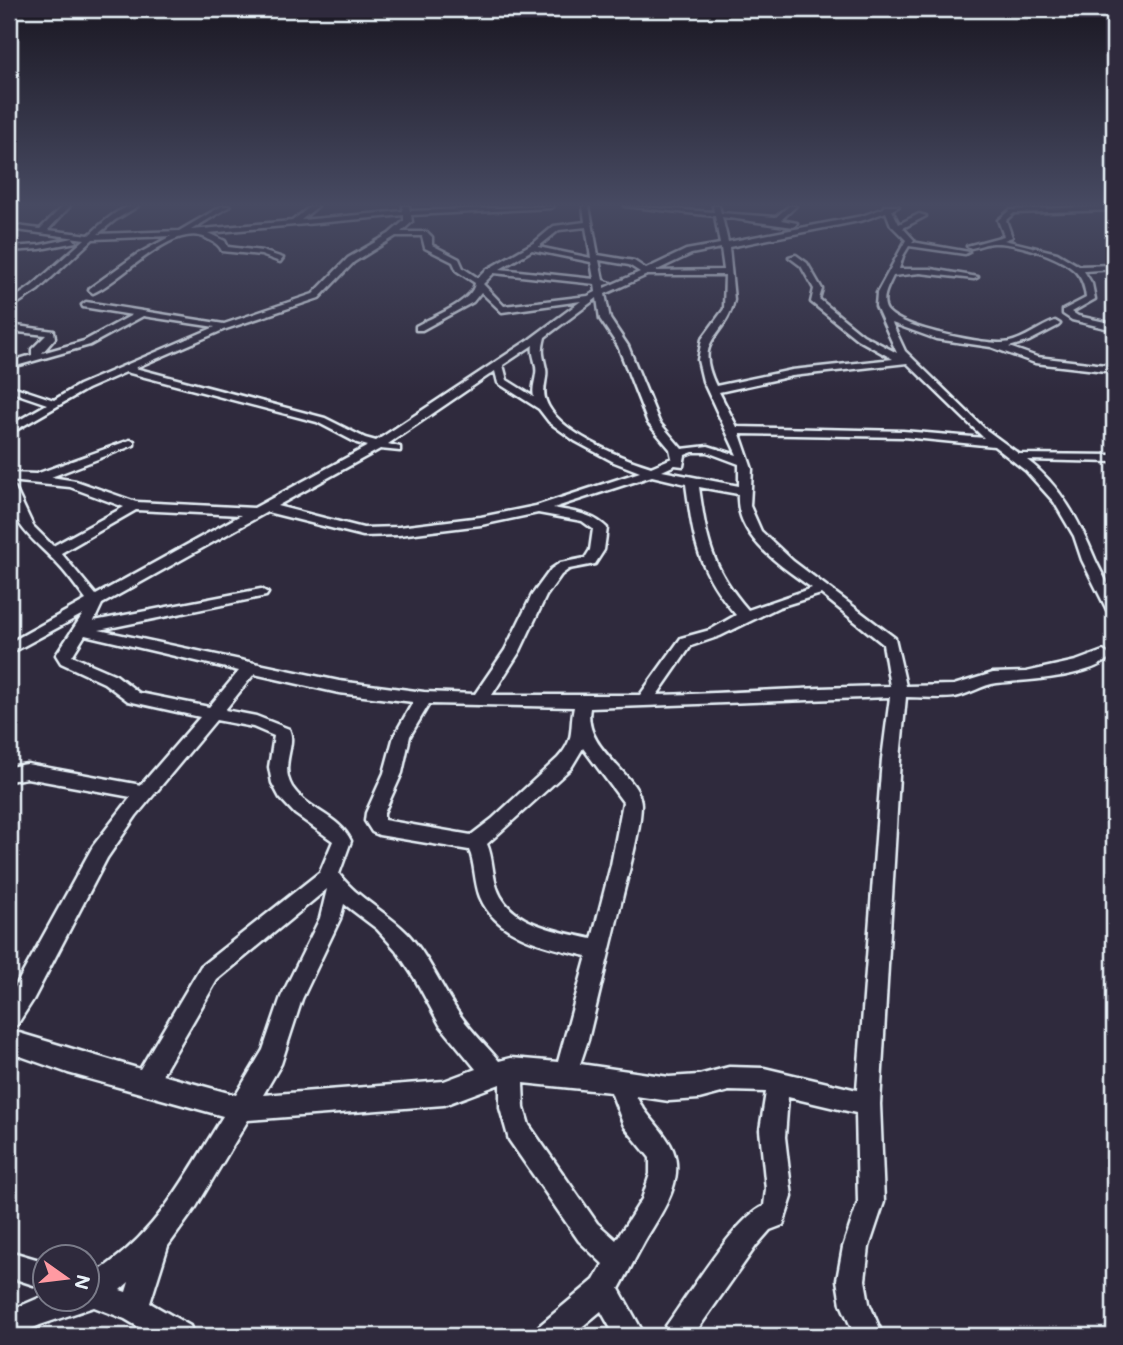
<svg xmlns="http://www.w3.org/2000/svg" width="1123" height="1345" font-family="Mali,sans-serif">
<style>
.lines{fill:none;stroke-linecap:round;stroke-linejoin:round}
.street-casing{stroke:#e8f1f8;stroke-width:5}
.street{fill:#2f2a3d;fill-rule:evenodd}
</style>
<rect width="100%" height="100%" fill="#2f2a3d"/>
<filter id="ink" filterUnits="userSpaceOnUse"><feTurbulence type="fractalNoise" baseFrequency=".0143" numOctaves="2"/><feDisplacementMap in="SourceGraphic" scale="14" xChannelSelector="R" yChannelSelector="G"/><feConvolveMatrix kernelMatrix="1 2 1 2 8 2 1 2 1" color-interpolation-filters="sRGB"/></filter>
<g filter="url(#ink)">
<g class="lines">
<defs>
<g id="street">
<path d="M63,206H70L48,230L89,235C103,223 119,205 138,206L115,220L98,234L179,231L222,206H230L191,230L292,221L311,206H318L301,220L403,211V206H409L410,211L554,206L551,208L411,215L412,222L401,232H427L432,237V245L459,259L463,268L478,278L486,270L535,242L554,226L585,222L583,206H589L598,255L634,261L646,269L686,250L720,244L715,216L625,206L714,212L713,206H719L721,213L776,217L789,206H796L781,220L797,223L794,227L722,217L728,242L862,216L884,208V206H899L892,210L899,224L919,214L926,216L903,228L914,240L912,242L969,252L965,254L909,246L903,256L899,269H931L978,277L974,279L920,273L893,276C889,285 882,296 885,306C889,327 980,343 1000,343C1019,344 1038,327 1055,321L1060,324L1058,326L1029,341L1009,347L1037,357L1114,366V372L1035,363L991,347L936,339L892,323L905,351L985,429L1019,454L1114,455V462L1027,460C1060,485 1080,522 1095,559C1104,579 1115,592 1114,615L1107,610L1082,560L1074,536L1054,502L1026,471L994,446L903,437L740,434L752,469L750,506L761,531L793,561L895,638L906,686L954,685L993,673L1026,672L1076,661L1103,651L1111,656C1093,678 1024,680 997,683C982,685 970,694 955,697C940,699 922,697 906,697L900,759L880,1104L884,1202L869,1247L865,1280L869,1303L883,1336H855L841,1304L837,1280L843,1247L858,1202L856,1113L788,1097L785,1137L792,1197L783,1225L770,1230L756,1246L693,1336H662L666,1326C687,1297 735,1218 764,1206L766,1189L760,1130L766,1092L729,1091L699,1099L669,1101L636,1096C645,1116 665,1130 673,1150C686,1184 657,1218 642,1246C634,1260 627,1275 619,1289L645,1336H615L601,1311L571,1336H535L539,1326L594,1280L603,1264L579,1241L509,1140L500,1108V1084L444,1105L248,1120L196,1207L168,1246L150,1303L190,1326L194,1336H154L125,1319L94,1307L40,1325L16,1336H9V1311L46,1295V1300H88V1277C95,1275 103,1268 110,1263C161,1226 190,1169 223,1116L68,1073L9,1052V1030L140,1069L201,966L320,872L333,841L295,814L280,798L272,783L269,767L274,736L253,727L216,720L136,816L107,858L33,1000L17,1025L9,1028V998L93,846L131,797L27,778L9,781V767L27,764L141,785L200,717L128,701L104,683L61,663L56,655L83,614L9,654V643L86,600C78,590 71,579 62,569C37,540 9,529 9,484L15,488L33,526L53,546L124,507L70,487L9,481V473L36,474L130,440L134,441V445L51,477L76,481L136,502L254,508L368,446L357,443L317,422L126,372L87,389L9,434V426L47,404L9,391V385L54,400L79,385L215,327L143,316L90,345L9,368V362L32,355V349L46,335L9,331V325L54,331L55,338L42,353L84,341L132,315L83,307L82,305L86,302L224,324L313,294L348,258L389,234L404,221V215L208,233L225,241L228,247L262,251L283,258L280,262L261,255L222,251C218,243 213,242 206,238C172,222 123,280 93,293L89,290L90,288L136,255L171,236L93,239L38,290L9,309V302L32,286L85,239L9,229V225L40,229ZM886,212L891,225L906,240L877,293L876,306L897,353L863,335L819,299L822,289L807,263L796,255L789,257L801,266L814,289L811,302L857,339L893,359L792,370L716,386C692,336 726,339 734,300L729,247L864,220ZM586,227L591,258L538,247L559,230ZM396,236H422L425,248L453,262L457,271L475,283C473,302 432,317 416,326V330H422L473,302L481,292L502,312L581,301L530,339L376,441L365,438L325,418L135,368L223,330L319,298L354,262ZM721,248L724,270L655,271L691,254ZM532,250L591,262L594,279L500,269ZM599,260L629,265L640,272L604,288V285L611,283L603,280ZM494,273L595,284L596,292L588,296L504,306L483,284ZM647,275H725L724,309L702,339L698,360L703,381L737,455L708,446L682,449L659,422L628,346L610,319L605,294ZM597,298L600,319L618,346L648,423L670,449L672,458L651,467C621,458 557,432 546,401C541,389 548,379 546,369C543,354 541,353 545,337ZM533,345C531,356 538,364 536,374C535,383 532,388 534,397L507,380L503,365ZM907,363L984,438L903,431L737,427L719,392L792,376ZM495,371L498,383L539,409L549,422L575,441L614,462L640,472L536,506L481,517L399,527L363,528L277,506L380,449L400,451V447L388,444ZM693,452H707L739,464V486L662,471L675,465L683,466L685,455ZM652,476L686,484C694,542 697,569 736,615L710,630L681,638L640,695H492L520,651L546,596L561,575L569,569L595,564L604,550L607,528C592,513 573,512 553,508ZM699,487L738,494C735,537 781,566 812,588L748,610C711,567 707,542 699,487ZM136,510L241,515L96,595L61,553ZM267,512L363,536L399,535L481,525L538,513L582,521L593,529L590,550L585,558L560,563L551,569L532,595L505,650L475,694L424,692L339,681L99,630L266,596L268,593L261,589L94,621L102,604ZM821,594L883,644L890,686C812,687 735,693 657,695L691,646L720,636L779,607ZM85,635L239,671L209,707L139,693L116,675L72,656ZM254,674L339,693L413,702L394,736L384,773L366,813L365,821L372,832L379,835L469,850C475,862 474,882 480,897C497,938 549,947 587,956L558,1062L511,1058L499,1061C484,1043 466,1026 454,1006C439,982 427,955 408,934C387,912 357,898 339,874L351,841C340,816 307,810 292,787C279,765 297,745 289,729L256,716L225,710ZM890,697L882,759L857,1090L764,1068L729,1067L699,1075L669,1077L580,1064L588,1040C599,993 611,946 622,899C628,874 641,829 641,804C640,774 582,750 590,708ZM429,704L574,707C569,730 576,738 558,758L492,819L471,835L384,820V813L402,773L410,736ZM583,748L623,802L611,865L592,939C558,931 510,925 497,888C492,874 493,857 487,844L571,768ZM327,889L320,918L281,997L263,1050L236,1095L162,1075L217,980ZM344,904L377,929L396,950L415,979L440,1025L476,1069L444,1081L263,1095L281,1064L302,999L340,919ZM523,1083L611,1092L624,1126L650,1158V1174L642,1199L616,1240L597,1223L529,1125L524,1108ZM129,1282L126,1292L120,1290Z"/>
<path d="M1114,206V210L1014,213L1006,220L1012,237L1004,240L1057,253L1079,266L1114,265V269L1084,271L1092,284L1095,299L1072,312L1078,316L1114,324V330L1072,320L1063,314V310L1086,298C1085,288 1083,280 1076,272C1061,256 1015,242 993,243C986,243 978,247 971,248L967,246L1004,236L998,220L1010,210Z"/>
<polygon points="73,238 76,242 40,249 9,251 9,247 40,245"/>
<polygon points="9,1251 46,1262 46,1289 9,1277"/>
</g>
</defs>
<!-- street casing -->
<use href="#street" class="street-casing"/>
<!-- street -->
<use href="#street" class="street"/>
</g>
</g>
<!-- sky -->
<linearGradient id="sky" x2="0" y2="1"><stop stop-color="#1a1722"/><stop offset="0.52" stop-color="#474a62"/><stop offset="1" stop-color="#474a62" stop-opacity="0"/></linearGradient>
<rect width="1123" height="394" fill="url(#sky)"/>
<!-- margin -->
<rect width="1123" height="1345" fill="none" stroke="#2f2a3d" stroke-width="35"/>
<rect x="18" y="18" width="1088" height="1310" fill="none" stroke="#e8f1f8" stroke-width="2.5" filter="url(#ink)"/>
<!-- north arrow -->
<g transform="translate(66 1278) rotate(104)"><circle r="33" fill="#2f2a3d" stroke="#797a88" stroke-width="2"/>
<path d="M0-5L12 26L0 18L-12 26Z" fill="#ff9aa2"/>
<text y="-10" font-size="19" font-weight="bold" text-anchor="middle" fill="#e8f1f8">N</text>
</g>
</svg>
